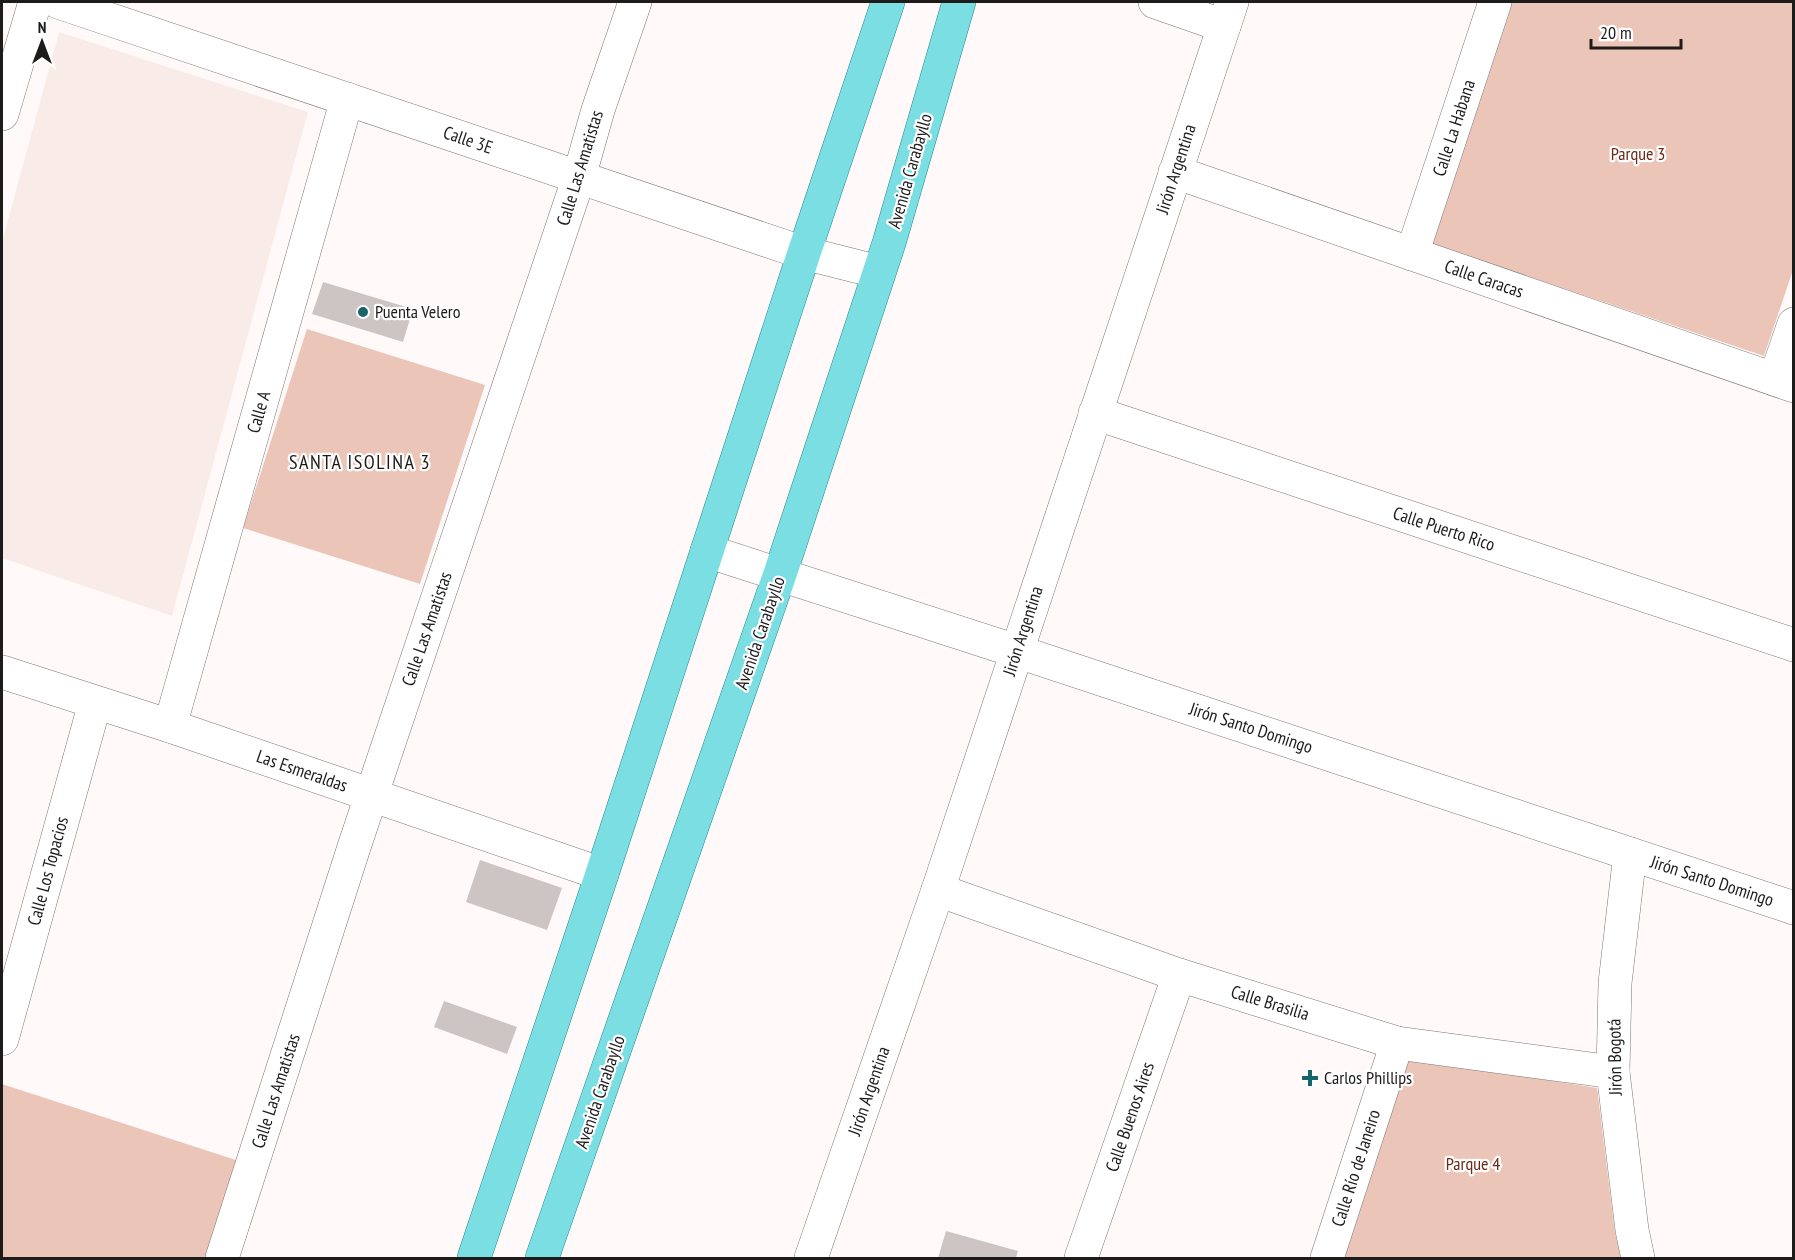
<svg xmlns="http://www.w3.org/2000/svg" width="1795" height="1260" font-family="'PT Sans Narrow',sans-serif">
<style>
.built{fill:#f9ece8}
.green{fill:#ecc5b9}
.building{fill:#cdc5c3}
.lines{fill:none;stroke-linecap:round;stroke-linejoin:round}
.minor-casing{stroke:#7d7674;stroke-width:34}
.major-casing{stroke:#218b91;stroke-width:34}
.minor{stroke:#fff;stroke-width:33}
.major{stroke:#7adee3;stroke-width:33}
.poi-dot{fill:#166568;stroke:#fff;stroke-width:2}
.labels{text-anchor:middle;stroke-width:4.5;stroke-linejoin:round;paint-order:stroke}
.street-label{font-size:18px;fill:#1e1b1b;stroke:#fff}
.park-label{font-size:18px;fill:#6b2a14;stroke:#fff}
.poi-label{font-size:18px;fill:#1e1b1b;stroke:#fff;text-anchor:start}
.neighbourhood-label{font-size:20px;letter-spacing:1.5px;fill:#1e1b1b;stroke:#fff}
</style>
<rect width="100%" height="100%" fill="#fffaf9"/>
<!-- built -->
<polygon class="built" points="59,32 308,112 172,616 2,558 2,242"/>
<!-- green -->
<g class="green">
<polygon points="1512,2 1793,2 1793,270 1764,356 1432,244"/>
<polygon points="307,329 485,385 420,584 243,528"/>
<polygon points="1409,1058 1597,1088 1615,1233 1621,1258 1342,1258"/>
<polygon points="2,1084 239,1161 208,1258 2,1258"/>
</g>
<!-- building -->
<g class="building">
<polygon points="323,282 413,309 403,342 312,314"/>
<polygon points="480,860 562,888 547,930 466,902"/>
<polygon points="444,1001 517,1027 507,1054 434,1027"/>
<polygon points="946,1231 1018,1251 1016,1258 938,1258"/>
</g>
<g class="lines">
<defs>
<g id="minor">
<polyline points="58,2 804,253 879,272"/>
<polyline points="1155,2 1224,26"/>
<polyline points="2,114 35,2"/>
<polyline points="1175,172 1794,386"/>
<polyline points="1412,254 1495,2"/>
<polyline points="1775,379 1794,324"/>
<polyline points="1095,413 1794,645"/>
<polyline points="707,551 1016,651 1794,908"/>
<polyline points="2,672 170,726 602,874"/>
<polyline points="170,726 347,99"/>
<polyline points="1630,854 1615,983 1613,1072 1632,1230 1638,1258"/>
<polyline points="938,890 1179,975 1397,1043 1613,1072"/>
<polyline points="2,1039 95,703"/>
<polyline points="222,1258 355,844 579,177 598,110 635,2"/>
<polyline points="811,1258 938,890 1232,2"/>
<polyline points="1081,1258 1179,975"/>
<polyline points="1327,1258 1397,1043"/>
</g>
<g id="major">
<polyline points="474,1258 602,874 804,253 888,2"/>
<polyline points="542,1258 780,574 889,243 959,2"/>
</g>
</defs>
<!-- minor casing -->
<use href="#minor" class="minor-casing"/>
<!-- major casing -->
<use href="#major" class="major-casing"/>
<!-- minor -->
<use href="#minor" class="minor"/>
<!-- major -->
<use href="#major" class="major"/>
</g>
<!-- markers -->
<g class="poi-dot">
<circle cx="363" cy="312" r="6"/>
<path d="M1307 1069h6v6h6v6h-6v6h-6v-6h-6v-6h6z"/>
</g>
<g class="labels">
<!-- street labels -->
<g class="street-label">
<text transform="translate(1454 128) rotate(-72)" y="6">Calle La Habana</text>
<text transform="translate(468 140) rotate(19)" y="6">Calle 3E</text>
<text transform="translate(580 168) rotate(-73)" y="6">Calle Las Amatistas</text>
<text transform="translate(1176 169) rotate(-72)" y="6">Jirón Argentina</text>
<text transform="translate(910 171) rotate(-74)" y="6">Avenida Carabayllo</text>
<text transform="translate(1484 279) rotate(19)" y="6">Calle Caracas</text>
<text transform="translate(259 412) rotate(-74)" y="6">Calle A</text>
<text transform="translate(1444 529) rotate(18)" y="6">Calle Puerto Rico</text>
<text transform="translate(427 629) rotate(-71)" y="6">Calle Las Amatistas</text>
<text transform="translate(1023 631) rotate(-72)" y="6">Jirón Argentina</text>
<text transform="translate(760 633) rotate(-71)" y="6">Avenida Carabayllo</text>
<text transform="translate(1251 728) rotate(18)" y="6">Jirón Santo Domingo</text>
<text transform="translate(302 771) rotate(19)" y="6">Las Esmeraldas</text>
<text transform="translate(48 871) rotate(-75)" y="6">Calle Los Topacios</text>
<text transform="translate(1712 881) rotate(18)" y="6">Jirón Santo Domingo</text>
<text transform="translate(1270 1003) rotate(17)" y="6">Calle Brasilia</text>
<text transform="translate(1615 1057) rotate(-91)" y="6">Jirón Bogotá</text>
<text transform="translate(276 1091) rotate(-72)" y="6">Calle Las Amatistas</text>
<text transform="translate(869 1091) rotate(-71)" y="6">Jirón Argentina</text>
<text transform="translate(600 1092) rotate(-71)" y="6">Avenida Carabayllo</text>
<text transform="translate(1130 1117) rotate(-71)" y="6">Calle Buenos Aires</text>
<text transform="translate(1356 1168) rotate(-72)" y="6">Calle Río de Janeiro</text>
</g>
<!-- park labels -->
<g class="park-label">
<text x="1638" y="160">Parque 3</text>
<text x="1473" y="1170">Parque 4</text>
</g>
<!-- poi labels -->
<g class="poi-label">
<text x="375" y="318">Puenta Velero</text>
<text x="1324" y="1084">Carlos Phillips</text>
</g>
<!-- neighbourhood labels -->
<g class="neighbourhood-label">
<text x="360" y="469">SANTA ISOLINA 3</text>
</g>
</g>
<!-- border -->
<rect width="1795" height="1260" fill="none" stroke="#1e1b1b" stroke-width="6"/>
<!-- north arrow -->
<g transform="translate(42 42)" stroke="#ffffff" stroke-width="4.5" paint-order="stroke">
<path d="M0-4.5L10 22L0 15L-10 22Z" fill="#1e1b1b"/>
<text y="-9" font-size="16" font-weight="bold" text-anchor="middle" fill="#1e1b1b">N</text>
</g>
<!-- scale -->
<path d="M1591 39v9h90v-9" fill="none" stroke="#1e1b1b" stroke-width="3"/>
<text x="1600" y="39" font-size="18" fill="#1e1b1b" stroke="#ffffff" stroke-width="4.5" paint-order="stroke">20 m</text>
</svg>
